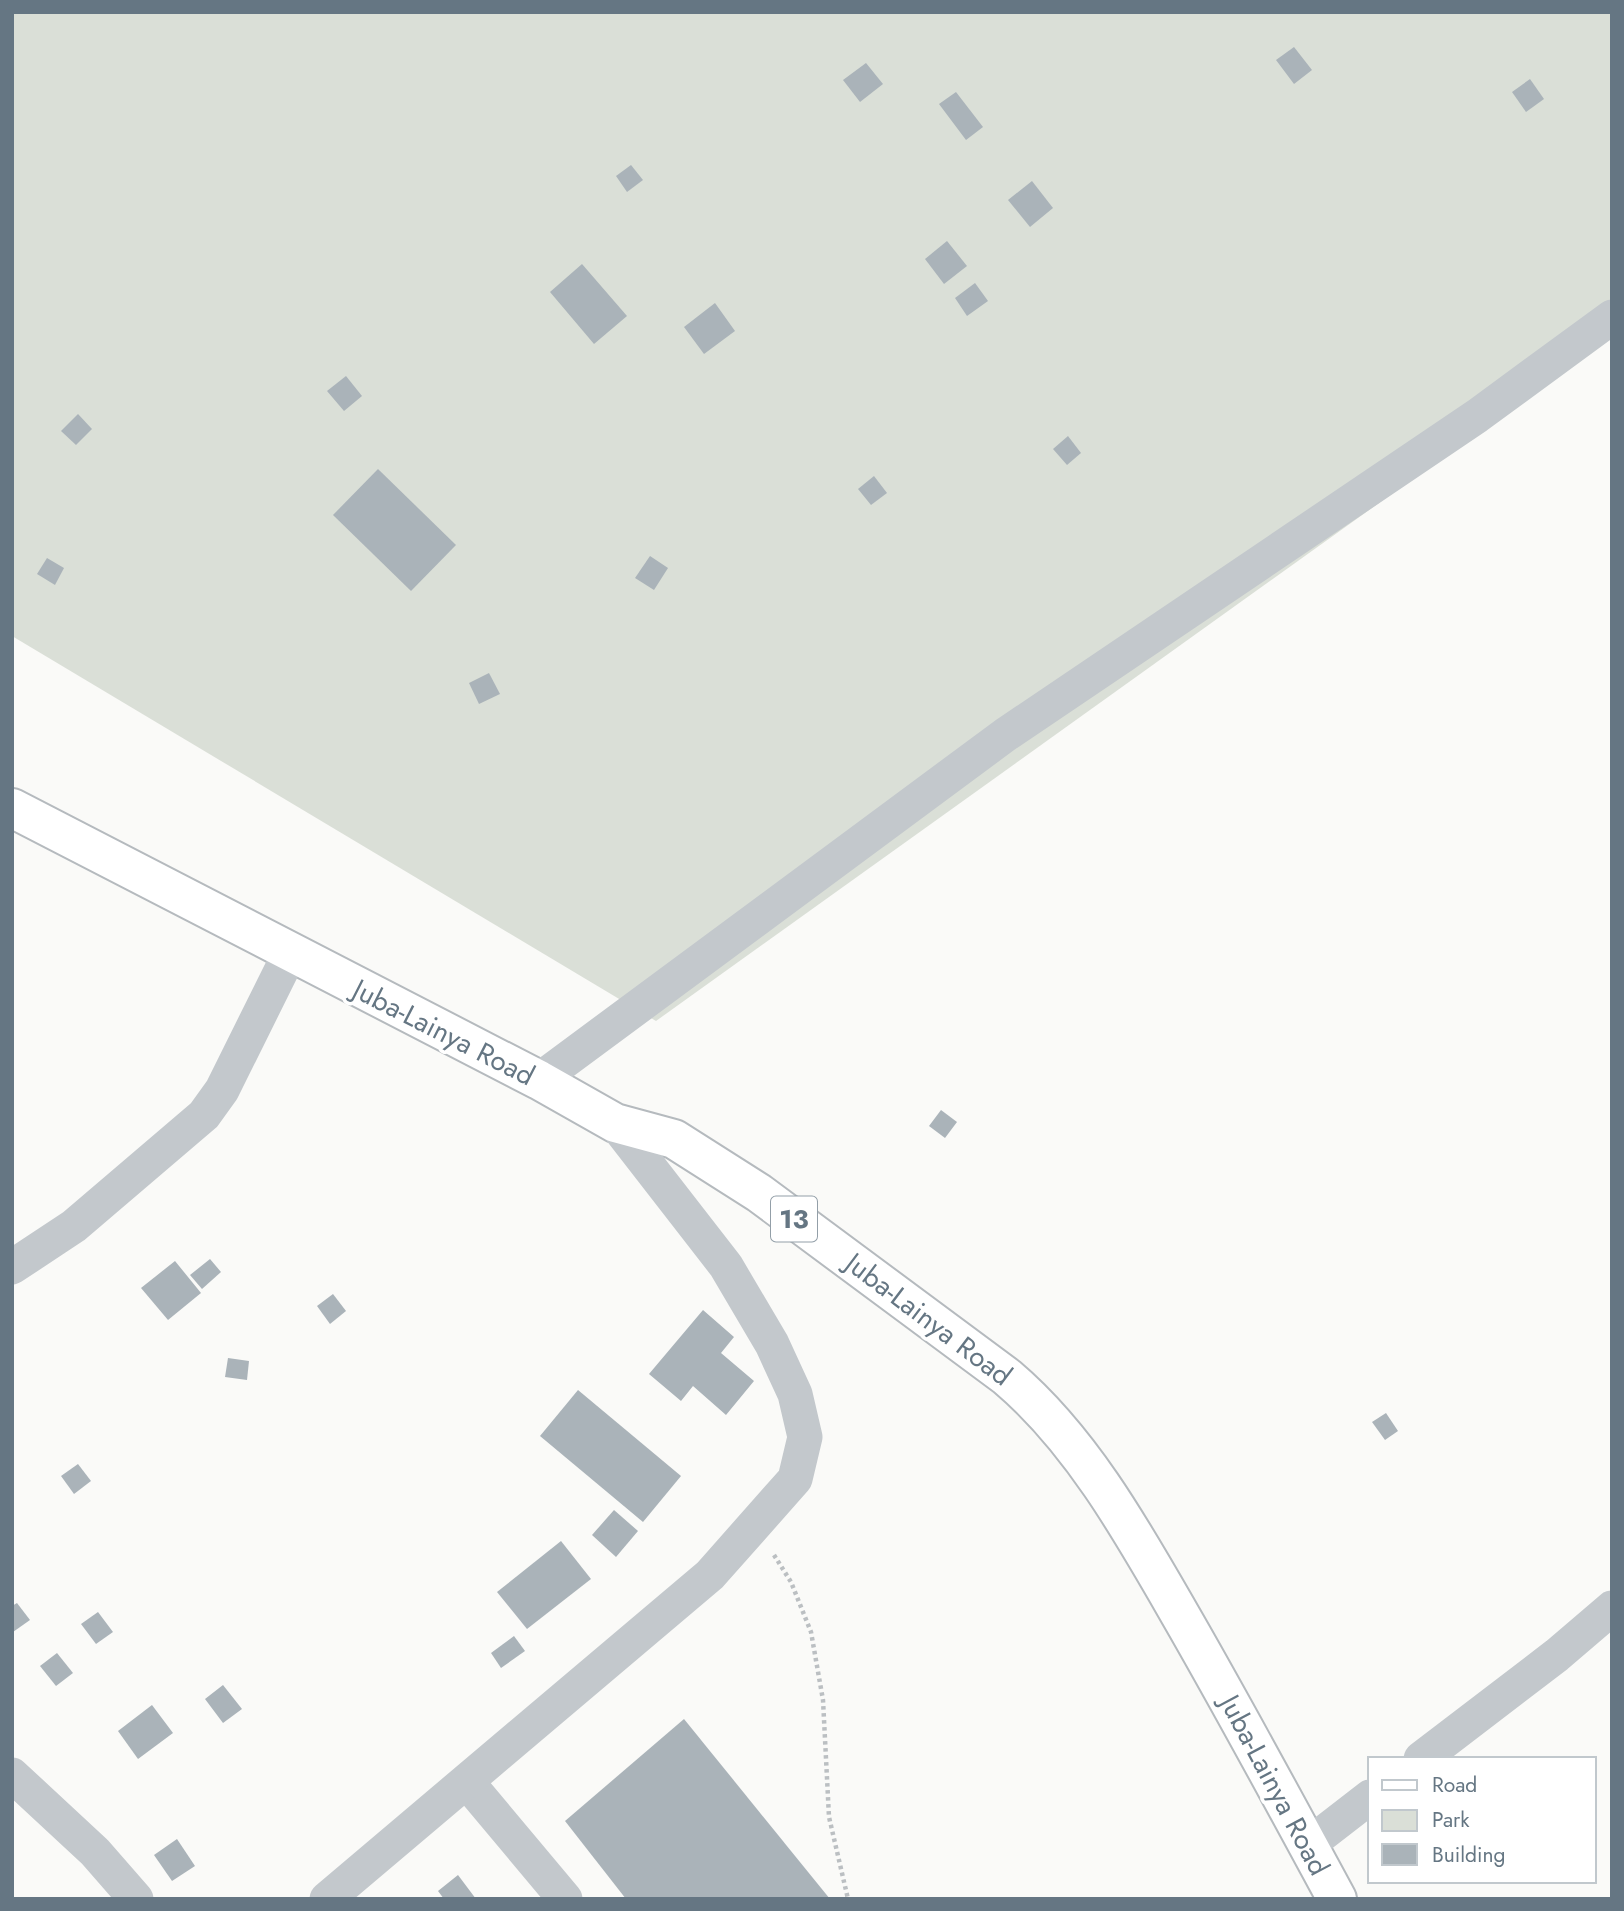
<svg xmlns="http://www.w3.org/2000/svg" width="1624" height="1911" font-family="Jost,sans-serif">
<style>
.green{fill:#dadfd7}
.building{fill:#aab3b9}
.lines{fill:none;stroke-linecap:round;stroke-linejoin:round}
.primary-casing{stroke:#b5babe;stroke-width:42}
.path{stroke:#bbbfc2;stroke-width:4.5;stroke-dasharray:3.5 3.5;stroke-linecap:butt}
.street{stroke:#c3c8cc;stroke-width:35}
.primary{stroke:#fff;stroke-width:38}
.labels{text-anchor:middle;stroke-width:7;stroke-linejoin:round;paint-order:stroke}
.shield{fill:#fff;stroke:#939fa8;stroke-width:2}
.shield-label{font-size:26px;font-weight:bold;fill:#657683}
.street-label{font-size:28px;fill:#657683;stroke:#fff}
</style>
<rect width="100%" height="100%" fill="#fafaf8"/>
<!-- green -->
<polygon class="green" points="12,12 1612,12 1612,336 656,1021 12,636"/>
<!-- building -->
<g class="building">
<polygon points="1294,47 1312,70 1294,84 1276,60"/>
<polygon points="866,63 883,84 860,102 843,80"/>
<polygon points="1530,79 1544,99 1526,112 1512,92"/>
<polygon points="956,92 983,127 966,140 939,104"/>
<polygon points="631,165 643,180 627,192 616,176"/>
<polygon points="1032,181 1053,208 1030,227 1008,200"/>
<polygon points="947,241 967,266 944,284 925,259"/>
<polygon points="582,264 627,316 594,344 550,292"/>
<polygon points="975,283 988,301 967,316 955,298"/>
<polygon points="715,303 735,331 704,354 684,327"/>
<polygon points="346,376 362,396 344,411 327,391"/>
<polygon points="78,414 92,429 76,445 61,431"/>
<polygon points="1068,436 1081,453 1067,465 1053,449"/>
<polygon points="378,469 456,545 411,591 333,515"/>
<polygon points="874,476 887,493 871,505 858,489"/>
<polygon points="650,556 668,568 654,590 635,578"/>
<polygon points="47,558 64,568 55,585 37,574"/>
<polygon points="489,673 500,694 479,704 469,683"/>
<polygon points="941,1110 957,1122 945,1138 929,1126"/>
<polygon points="210,1259 221,1272 202,1289 190,1275"/>
<polygon points="175,1261 201,1293 168,1320 141,1288"/>
<polygon points="333,1294 346,1311 330,1324 317,1306"/>
<polygon points="703,1310 734,1337 721,1353 754,1381 726,1415 693,1386 681,1401 649,1374"/>
<polygon points="228,1358 249,1361 247,1380 225,1377"/>
<polygon points="578,1390 681,1476 643,1522 540,1436"/>
<polygon points="1386,1413 1398,1431 1385,1440 1372,1422"/>
<polygon points="78,1464 91,1481 74,1494 61,1476"/>
<polygon points="614,1510 638,1531 616,1557 592,1535"/>
<polygon points="561,1541 591,1579 527,1629 497,1592"/>
<polygon points="17,1603 30,1620 13,1632 12,1606"/>
<polygon points="98,1612 113,1632 96,1644 81,1624"/>
<polygon points="514,1636 525,1651 501,1668 491,1653"/>
<polygon points="57,1653 73,1673 56,1686 40,1666"/>
<polygon points="223,1685 242,1709 223,1723 205,1699"/>
<polygon points="152,1705 173,1733 138,1759 118,1731"/>
<polygon points="684,1719 830,1899 626,1899 565,1821"/>
<polygon points="177,1839 195,1866 172,1881 154,1855"/>
<polygon points="458,1875 476,1899 444,1899 438,1891"/>
</g>
<g class="lines">
<defs>
<path id="primary" d="M12,808L539,1080L615,1123L674,1139L759,1193L1007,1377C1080,1439 1131,1529 1178,1611C1233,1706 1285,1803 1337,1899"/>
</defs>
<!-- primary casing -->
<use href="#primary" class="primary-casing"/>
<!-- path -->
<polyline class="path" points="774,1555 791,1582 811,1632 823,1700 829,1817 848,1899"/>
<!-- street -->
<g class="street">
<polyline points="539,1080 1005,735 1477,416 1612,317"/>
<polyline points="12,1267 74,1226 204,1115 222,1090 290,953"/>
<polyline points="1421,1759 1557,1655 1612,1608"/>
<polyline points="12,1775 95,1852 136,1899"/>
<polyline points="467,1782 565,1899"/>
<polyline points="1308,1845 1370,1797"/>
<polyline points="327,1899 710,1575 795,1479 805,1437 795,1394 772,1344 726,1266 615,1123"/>
</g>
<!-- primary -->
<use href="#primary" class="primary"/>
</g>
<g class="labels">
<!-- shield labels -->
<rect class="shield" x="771" y="1196.5" width="46" height="45" rx="5"/>
<g class="shield-label">
<text x="794" y="1228">13</text>
</g>
<!-- street labels -->
<g class="street-label">
<text transform="translate(444 1032) rotate(27)" y="10">Juba-Lainya Road</text>
<text transform="translate(929 1319) rotate(37)" y="10">Juba-Lainya Road</text>
<text transform="translate(1275 1785) rotate(62)" y="10">Juba-Lainya Road</text>
</g>
</g>
<!-- border -->
<rect width="1624" height="1911" fill="none" stroke="#657683" stroke-width="28"/>
<!-- legend -->
<rect x="1368" y="1757" width="228" height="126" fill="#ffffff" stroke="#c1c8cd" stroke-width="2"/>
<rect x="1382" y="1780" width="35" height="10" fill="#ffffff" stroke="#c1c8cd" stroke-width="2"/>
<text x="1432" y="1792" font-size="21" fill="#657683">Road</text>
<rect x="1382" y="1810" width="35" height="21" fill="#dadfd7" stroke="#c1c8cd" stroke-width="2"/>
<text x="1432" y="1827" font-size="21" fill="#657683">Park</text>
<rect x="1382" y="1844" width="35" height="21" fill="#aab3b9" stroke="#c1c8cd" stroke-width="2"/>
<text x="1432" y="1862" font-size="21" fill="#657683">Building</text>
</svg>
